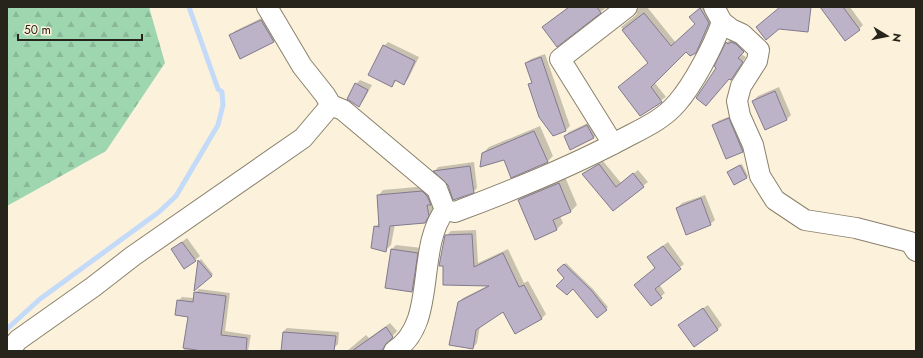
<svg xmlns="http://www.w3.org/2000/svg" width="923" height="358" font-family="Jost,sans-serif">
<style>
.forest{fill:url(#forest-firs)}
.shadow{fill:#0003}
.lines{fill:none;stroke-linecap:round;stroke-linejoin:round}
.stream{stroke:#c4daf9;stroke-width:5}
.building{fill:#bdb3c9;stroke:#827a8e}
.street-casing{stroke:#8a816c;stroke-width:22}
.street{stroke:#fff;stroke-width:20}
</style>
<defs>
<pattern id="forest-firs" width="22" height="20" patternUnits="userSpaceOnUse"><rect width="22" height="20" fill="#9ed6b0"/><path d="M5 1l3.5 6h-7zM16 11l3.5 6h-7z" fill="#88b897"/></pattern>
</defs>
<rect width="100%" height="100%" fill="#fcf2db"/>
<!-- forest -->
<polygon class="forest" points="7,7 149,7 165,63 106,151 7,206"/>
<!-- shadow -->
<g class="shadow">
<polygon points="569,7 607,7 557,45 548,23"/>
<polygon points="639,7 647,7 676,43 696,24 694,13 701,7 706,7 713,18 700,47 695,52 686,50 654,82 666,97 640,114 649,62 621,27 636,15"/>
<polygon points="825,7 850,7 863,25 859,29"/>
<polygon points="266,16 278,37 274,41 241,58 230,36 235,31"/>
<polygon points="735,38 747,48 741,54 746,57 731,79 716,66 727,42 731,39 733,41"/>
<polygon points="388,42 419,57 408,79 404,84 397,80 392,86 384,46"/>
<polygon points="545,54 570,126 566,130 554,134 529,84 533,81 526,63 531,59"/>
<polygon points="360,80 372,85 363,101 359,105 356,84"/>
<polygon points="779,87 791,115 787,119 753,101 758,96"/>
<polygon points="733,115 747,147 742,151 714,125 718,121"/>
<polygon points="592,121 598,133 594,137 571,148 565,136 569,132"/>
<polygon points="540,126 553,156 547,162 504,159 483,153 489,147"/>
<polygon points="603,161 621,183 638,170 648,182 613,210 584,174"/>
<polygon points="474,162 477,188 473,192 448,184 435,171 438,167"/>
<polygon points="742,164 748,176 746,178 730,170"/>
<polygon points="565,177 577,205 571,211 560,216 563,223 556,230 519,200 525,194"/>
<polygon points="427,186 433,202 434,210 430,216 425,222 395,224 391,245 386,250 375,227 380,222 378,196 383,190"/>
<polygon points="705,195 715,220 710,224 677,208 682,203"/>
<polygon points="476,230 478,263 508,249 524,283 528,281 546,314 542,318 515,332 504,311 480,326 477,343 473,348 458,303 463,298 489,285 446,236 451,231"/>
<polygon points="187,238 200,256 195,260 172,250"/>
<polygon points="668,242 684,264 659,284 665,293 651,305 656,268 648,257"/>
<polygon points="396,245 422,248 416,286 412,291 392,249"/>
<polygon points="201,259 213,274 195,289 199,261"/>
<polygon points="566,263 593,289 608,307 597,317 559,270"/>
<polygon points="199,289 230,293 225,331 251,335 248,351 184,351 189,316 178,301 182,297 194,298 195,293"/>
<polygon points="708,305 722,325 717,330 684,321"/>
<polygon points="390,323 397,331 379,351 347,351 366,335 369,338"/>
<polygon points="287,328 339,332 338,344 334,348 317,351 282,351 283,332"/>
</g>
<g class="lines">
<!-- stream -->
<polyline class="stream" points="7,329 40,299 159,212 176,196 218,125 223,105 222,92 218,89 189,7"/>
</g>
<!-- building -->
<g class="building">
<polygon points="569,7 597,7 601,13 557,47 542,27"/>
<polygon points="780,7 811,7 808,32 779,29 766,40 756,27"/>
<polygon points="820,7 843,7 860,30 845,41"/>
<polygon points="700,8 709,23 696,53 690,56 686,52 651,87 662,102 640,116 618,87 648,63 622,30 644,13 671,46 695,24 689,17"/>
<polygon points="261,20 274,42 240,59 229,35"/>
<polygon points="726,42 728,44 731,42 736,44 744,52 738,58 743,62 731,80 729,79 706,106 696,98 716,68 714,66"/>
<polygon points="383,45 415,61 404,85 395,80 392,87 368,75"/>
<polygon points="541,57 566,131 553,136 539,117 528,84 532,83 525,63"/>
<polygon points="355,83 368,90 359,107 347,99"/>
<polygon points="775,91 787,120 765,130 752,101"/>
<polygon points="729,118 743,152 726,159 712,125"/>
<polygon points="587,125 594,138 570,150 564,136"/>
<polygon points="534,131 548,162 511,178 504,160 480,167 482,153"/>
<polygon points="599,164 616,187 633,173 644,187 613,211 582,174"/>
<polygon points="740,165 747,178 734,185 727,172"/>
<polygon points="470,166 474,193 453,200 448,185 433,171"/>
<polygon points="559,183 571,212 553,220 557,230 535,240 518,200"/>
<polygon points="422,191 427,196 431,205 427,205 429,216 425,223 390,226 386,252 371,248 374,226 379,227 377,195"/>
<polygon points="701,198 711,225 686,235 676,208"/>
<polygon points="472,234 474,267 503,253 519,287 524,285 542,319 515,334 503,312 476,330 473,349 449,345 458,302 489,286 443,285 443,266 439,266 445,235"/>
<polygon points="182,242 196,261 184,269 171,249"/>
<polygon points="663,246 681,269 655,289 662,298 651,306 634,285 655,268 647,257"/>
<polygon points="391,249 418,253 412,292 385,288"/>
<polygon points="198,260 212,276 194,291"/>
<polygon points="564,264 591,290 607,310 597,318 573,289 567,295 556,286 564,278 557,270"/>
<polygon points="194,292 226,296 221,335 247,338 246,351 202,351 183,348 188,317 175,315 177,300 193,302"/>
<polygon points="703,308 718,330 694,347 678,325"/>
<polygon points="386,327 393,337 381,351 352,351"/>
<polygon points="283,332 336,336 334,351 281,351"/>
</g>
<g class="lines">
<defs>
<g id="street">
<polyline points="267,7 302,66 325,95 331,105 343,110 437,189 445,210"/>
<polyline points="714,7 722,22 731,29 742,34 759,50 757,61 741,86 737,101 740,116 753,145 760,176 775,200 805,220 856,228 910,242 916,251"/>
<polyline points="613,144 560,59 627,7"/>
<path d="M445,210L455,212C511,191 566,169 619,141C639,130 662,121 677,103C693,85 714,45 722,22"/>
<polyline points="9,351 18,340 93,287 133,256 303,138 331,105"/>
<path d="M394,351C438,324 415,250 445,210"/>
</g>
</defs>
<!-- street casing -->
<use href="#street" class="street-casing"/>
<!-- street -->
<use href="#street" class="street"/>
</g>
<!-- border -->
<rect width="923" height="358" fill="none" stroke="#27241b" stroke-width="16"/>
<!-- north arrow -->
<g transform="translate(887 36) rotate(100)" stroke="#fcf2db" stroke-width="3" paint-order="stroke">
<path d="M0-3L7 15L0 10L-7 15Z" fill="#27241b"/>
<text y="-6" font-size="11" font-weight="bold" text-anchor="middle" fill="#27241b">N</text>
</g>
<!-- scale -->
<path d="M18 34v6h124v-6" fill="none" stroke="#27241b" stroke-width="2"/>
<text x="24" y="34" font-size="12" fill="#27241b" stroke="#fcf2db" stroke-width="3" paint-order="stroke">50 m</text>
</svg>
